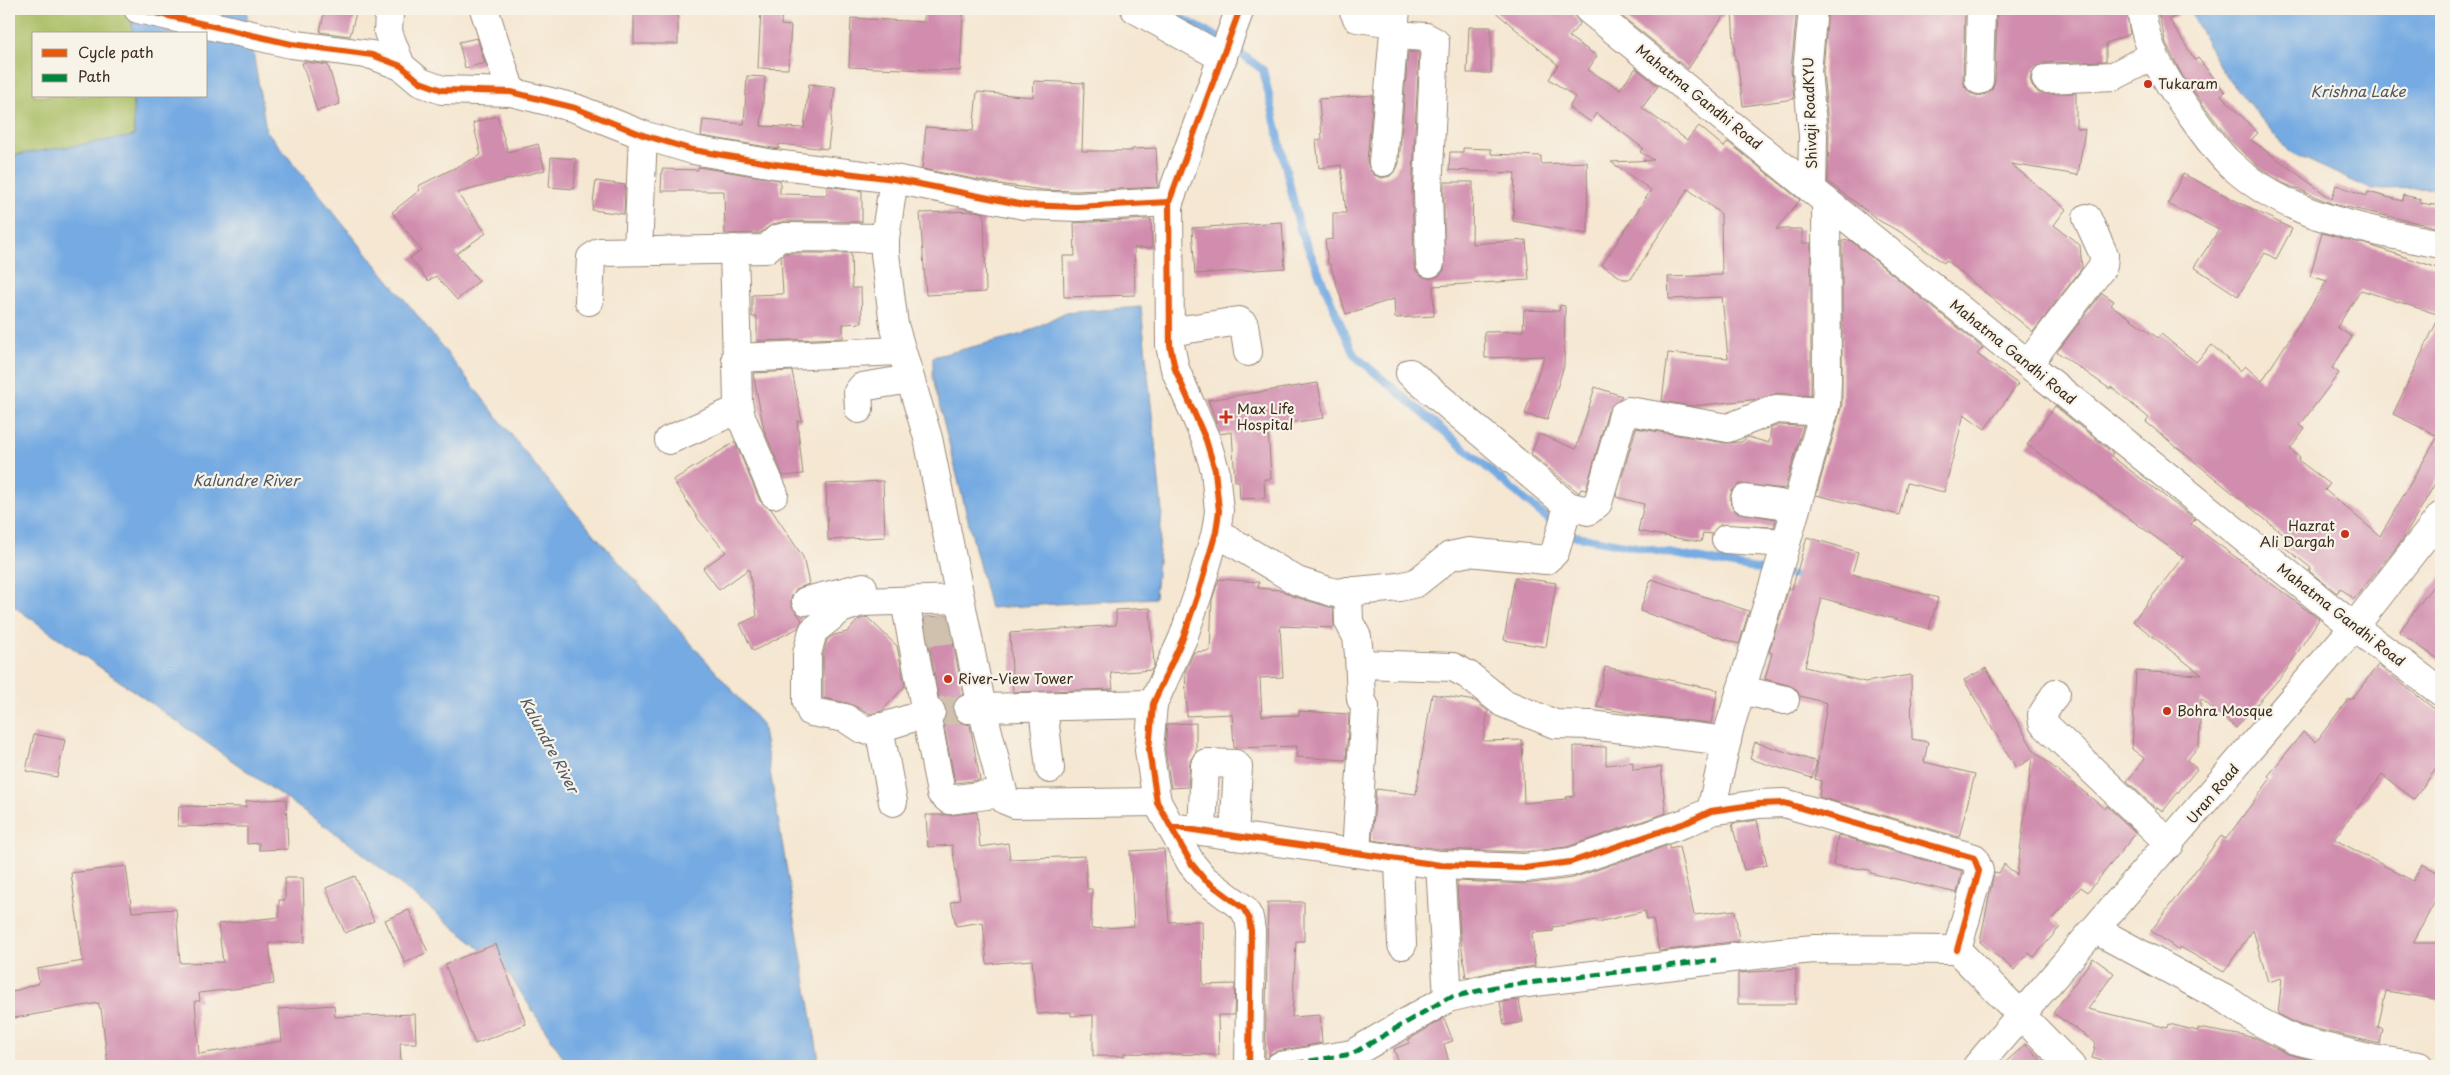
<svg xmlns="http://www.w3.org/2000/svg" width="2450" height="1075" font-family="'Playpen Sans',sans-serif">
<style>
.green{fill:#a8bd62;stroke:#727440}
.water{fill:#75aae2;stroke:#586a80}
.lines{fill:none;stroke-linecap:round;stroke-linejoin:round}
.stream{stroke:#75aae2;stroke-width:8}
.building{fill:#d18dae;fill-rule:evenodd}
.minor-tunnel{stroke:#d0c1ae;stroke-width:28;stroke-dasharray:28 14;stroke-linecap:butt}
.minor-casing{stroke:#988878;stroke-width:30}
.major-casing{stroke:#988878;stroke-width:30}
.minor{stroke:#fff;stroke-width:28}
.major{stroke:#fff;stroke-width:28}
.quiet{stroke:#00873e;stroke-width:5;stroke-dasharray:10 5;stroke-linecap:butt}
.cycleway-casing{stroke:#f7f3e8;stroke-width:9}
.cycleway{stroke:#e8590c;stroke-width:6}
.poi-dot{fill:#c8321e;stroke:#f7f3e8;stroke-width:2}
.labels{text-anchor:middle;stroke-width:4.5;stroke-linejoin:round;paint-order:stroke}
.poi-label{font-size:14px;fill:#3b2a1e;stroke:#f7f3e8;text-anchor:start}
.street-label{font-size:14px;fill:#3b2a1e;stroke:#f7f3e8}
.water-label{font-size:15px;font-style:italic;fill:#4f5763;stroke:#f7f3e8}
</style>
<rect width="100%" height="100%" fill="#f7f3e8"/>
<filter id="ink" filterUnits="userSpaceOnUse"><feTurbulence type="fractalNoise" baseFrequency=".02" numOctaves="2"/><feDisplacementMap in="SourceGraphic" scale="10" xChannelSelector="R" yChannelSelector="G"/><feConvolveMatrix kernelMatrix="1 2 1 2 8 2 1 2 1" color-interpolation-filters="sRGB"/></filter>
<filter id="wash" filterUnits="userSpaceOnUse"><feTurbulence type="fractalNoise" baseFrequency=".0096" numOctaves="4" result="noise"/><feDisplacementMap in="SourceGraphic" scale="20" xChannelSelector="R" yChannelSelector="G"/><feGaussianBlur stdDeviation="1.12" result="paint"/><feColorMatrix in="noise" values="0 0 0 0 0 0 0 0 0 0 0 0 0 0 0 0 0 1.4 0 .05"/><feComposite in="paint" operator="in"/></filter>
<g filter="url(#wash)">
<rect width="100%" height="100%" fill="#f5e7d2"/>
<!-- green -->
<polygon class="green" points="9,9 132,9 132,34 34,34 34,96 133,96 134,136 9,156"/>
<!-- water -->
<g class="water">
<polygon points="132,9 246,9 266,130 413,310 550,484 762,724 820,1066 569,1066 506,970 356,848 9,603 9,156 134,136 133,96 206,96 206,34 132,34"/>
<polygon points="2189,9 2441,9 2441,188 2370,189 2288,151 2222,71"/>
<polygon points="1141,307 1162,511 1155,598 990,608 933,379 933,357 1023,334 1064,313"/>
</g>
<g class="lines">
<!-- stream -->
<g class="stream">
<polyline points="1164,9 1223,40"/>
<polyline points="1232,47 1263,70 1300,229 1354,355 1556,526"/>
<polyline points="1565,534 1804,578"/>
</g>
</g>
<g id="blocks">
<!-- building -->
<g class="building">
<polygon points="325,9 357,9 350,36 320,32"/>
<rect x="634" y="9" width="44" height="35"/>
<polygon points="761,9 782,9 781,25 791,26 788,69 758,68"/>
<polygon points="1492,9 1573,9 1574,15 1580,23 1569,37 1597,56 1588,70 1620,89 1636,68 1658,86 1642,108 1687,140 1699,126 1724,147 1728,142 1800,200 1776,229 1802,229 1802,243 1811,243 1811,396 1777,393 1760,399 1692,406 1662,401 1668,353 1728,358 1722,297 1669,299 1668,277 1722,275 1721,214 1688,189 1631,279 1623,279 1602,265 1651,190 1611,162 1654,160 1640,152 1643,148 1596,113 1591,122 1569,108 1575,97 1549,79 1558,65"/>
<polygon points="1613,9 1728,9 1688,69"/>
<polygon points="1732,9 1797,9 1791,70 1794,99 1743,106 1737,60 1735,60"/>
<polygon points="1828,9 1965,9 1963,80 1965,87 1970,93 1979,96 1986,94 1992,89 1995,81 1997,9 2126,9 2130,34 2106,43 2106,61 2045,63 2037,66 2032,72 2030,80 2033,87 2039,93 2076,93 2076,128 2085,129 2078,175 2011,164 2066,209 2054,225 2080,245 2082,268 2033,332 1946,260 1944,263 1902,233 1880,221 1828,182 1829,134 1823,71"/>
<polygon points="2157,9 2191,9 2191,11 2169,19 2195,60 2198,58 2225,92 2221,95 2258,133 2251,140 2332,199 2336,185 2367,196 2368,192 2402,201 2403,195 2421,199 2420,203 2441,206 2441,228 2333,204 2283,183 2260,168 2229,139 2183,77 2166,43"/>
<polygon points="924,10 963,12 960,71 849,67 851,18 924,22"/>
<polygon points="1469,27 1491,27 1491,73 1467,73"/>
<polygon points="477,38 485,63 465,68 459,42"/>
<polygon points="1408,52 1419,52 1412,191 1414,263 1416,271 1422,276 1431,279 1439,276 1444,270 1444,182 1473,182 1472,244 1526,240 1529,280 1433,286 1434,316 1395,318 1394,299 1346,314 1330,264 1328,264 1325,240 1333,239 1333,213 1346,213 1341,165 1319,168 1316,140 1322,139 1319,99 1373,95 1367,161 1369,168 1374,175 1382,178 1390,176 1396,170 1399,163"/>
<polygon points="306,62 328,65 340,104 317,111 302,63"/>
<polygon points="747,76 765,77 761,126 804,128 809,84 835,87 828,149 779,144 779,149 701,136 703,120 744,124"/>
<polygon points="1034,81 1084,83 1082,151 1132,151 1132,149 1156,148 1158,187 1077,191 1043,190 1006,185 922,169 926,127 973,131 977,92 1033,97"/>
<polygon points="497,116 508,152 538,144 545,170 457,193 486,233 456,254 479,281 457,300 436,276 428,281 410,258 421,250 392,212 420,190 418,186 481,155 473,123"/>
<polygon points="1463,148 1491,149 1491,154 1541,156 1541,164 1587,162 1588,234 1513,221 1515,173 1449,170 1450,152 1463,152"/>
<polygon points="551,157 576,159 574,189 549,187"/>
<polygon points="698,167 780,180 780,194 827,195 827,186 862,191 862,222 785,221 773,224 760,233 725,234 724,191 661,191 662,169 698,170"/>
<polygon points="2183,174 2292,229 2276,259 2265,253 2238,296 2194,267 2219,230 2168,204"/>
<polygon points="596,181 625,185 624,214 592,210"/>
<polygon points="975,211 984,213 986,292 926,295 920,213"/>
<polygon points="1151,219 1152,248 1134,248 1135,295 1064,297 1063,256 1075,256 1074,223"/>
<polygon points="1282,222 1285,268 1195,274 1192,228"/>
<path d="M2322,233L2369,245L2441,269V473L2404,538L2354,599L2340,588L2337,593L2309,571L2311,568L2283,546L2289,539L2146,422L2149,418L2111,387L2110,389L2057,352L2102,293L2114,301L2111,305L2158,338L2161,334L2196,362L2212,345L2240,371L2245,366L2262,381L2327,281L2310,276ZM2361,290L2440,315L2393,414L2438,436L2380,536L2325,490L2330,484L2298,460L2300,457L2290,449L2305,429L2300,425L2339,373L2332,368L2352,337L2337,327Z"/>
<polygon points="1850,240 1983,348 1977,354 2018,384 1985,429 1964,414 1944,492 1907,483 1899,515 1816,495 1842,405 1842,241"/>
<polygon points="785,253 851,253 852,288 861,288 862,323 843,324 843,338 757,341 757,317 752,317 752,295 783,294 781,257"/>
<polygon points="1560,305 1565,306 1564,366 1547,420 1525,414 1544,356 1485,358 1484,332 1523,331 1524,310 1559,311"/>
<polygon points="792,371 802,421 797,421 803,474 783,476 764,430 753,373"/>
<polygon points="1318,383 1324,418 1268,426 1271,479 1264,479 1265,498 1240,499 1239,481 1235,481 1232,432 1220,434 1208,400"/>
<polygon points="1595,387 1622,396 1608,411 1586,490 1581,489 1579,493 1531,454 1539,434 1576,449"/>
<polygon points="2055,406 2113,453 2111,456 2195,519 2191,524 2319,619 2285,672 2236,728 2201,699 2199,746 2187,760 2197,769 2163,811 2157,807 2156,809 2127,781 2145,759 2132,749 2136,671 2202,675 2133,621 2183,557 2027,445"/>
<polygon points="1779,425 1803,426 1785,489 1740,484 1732,490 1730,497 1731,505 1736,512 1776,519 1774,527 1720,525 1712,534 1703,533 1701,542 1665,536 1638,531 1644,504 1616,497 1636,428 1725,443 1741,442 1748,437 1769,443 1771,428"/>
<polygon points="735,442 760,501 771,509 803,557 809,584 796,589 791,598 791,605 802,620 798,628 753,651 740,624 757,616 749,569 719,590 703,568 726,552 699,520 673,480"/>
<polygon points="883,481 885,537 828,540 826,484"/>
<polygon points="1807,537 1858,552 1852,574 1938,598 1929,629 1822,598 1805,667 1865,682 1911,675 1912,739 1928,742 1924,762 1975,774 1959,837 1819,797 1821,781 1815,779 1827,703 1800,696 1796,689 1788,685 1765,679 1772,653 1769,652 1789,588 1792,589"/>
<polygon points="2441,575 2441,661 2399,632"/>
<polygon points="1515,577 1556,583 1546,647 1504,640"/>
<polygon points="1219,579 1259,582 1258,588 1281,590 1292,596 1333,608 1334,628 1280,626 1283,677 1260,678 1262,716 1299,715 1299,711 1349,714 1346,760 1296,757 1297,746 1234,748 1232,714 1187,716 1185,672 1194,652 1210,651 1212,600"/>
<polygon points="1651,579 1749,611 1739,644 1640,611"/>
<polygon points="1150,608 1154,665 1152,670 1111,673 1113,689 1013,692 1010,633 1116,625 1116,610"/>
<polygon points="948,616 963,695 954,702 953,711 955,717 961,723 970,725 980,780 955,783 943,721 946,708 939,699 924,617"/>
<polygon points="867,617 897,646 905,686 882,711 871,714 848,703 823,698 823,656 827,640 834,635 847,632 858,620"/>
<polygon points="2378,665 2441,714 2441,762 2414,799 2382,775 2334,839 2413,881 2422,864 2441,874 2441,890 2413,943 2441,943 2441,1000 2386,991 2378,1027 2383,1028 2380,1044 2300,1025 2278,1014 2282,978 2268,982 2253,930 2224,972 2180,947 2179,950 2151,931 2221,836 2226,839 2271,778 2268,776 2303,732 2316,742 2349,698 2351,700"/>
<polygon points="1605,667 1718,690 1711,723 1639,715 1597,707"/>
<polygon points="1986,668 2035,752 2105,809 2107,806 2136,833 2088,892 2081,887 2052,920 2060,927 2034,957 2029,953 2014,970 1980,942 1994,872 1999,873 2004,864 2017,875 2032,758 2016,768 1964,680"/>
<polygon points="1432,694 1475,701 1488,711 1483,741 1522,740 1524,803 1566,799 1566,797 1574,796 1574,746 1606,747 1606,765 1633,762 1633,770 1661,767 1666,813 1567,847 1524,852 1441,849 1372,840 1376,789 1416,794"/>
<polygon points="1196,723 1196,751 1190,761 1188,787 1171,788 1165,749 1167,724"/>
<polygon points="34,734 65,740 57,777 26,771"/>
<polygon points="1755,742 1817,762 1812,778 1750,759"/>
<polygon points="286,799 288,849 259,850 259,843 247,844 247,827 178,826 179,806 246,807 246,801"/>
<polygon points="977,812 980,847 1008,843 1010,859 1085,856 1087,889 1092,889 1091,929 1134,926 1130,851 1164,849 1169,922 1202,921 1203,985 1235,984 1234,1015 1218,1015 1219,1055 1124,1053 1124,1056 1093,1056 1093,1015 1071,1016 1071,1012 1037,1014 1032,960 987,964 983,922 956,926 951,902 960,900 952,845 928,847 926,815 951,815"/>
<polygon points="1757,820 1767,865 1744,870 1732,824"/>
<polygon points="1838,835 1962,871 1957,893 1870,873 1870,870 1833,865"/>
<polygon points="1669,845 1669,849 1679,847 1694,915 1735,910 1739,941 1659,951 1653,919 1647,920 1645,911 1598,922 1597,920 1553,927 1553,931 1532,933 1535,966 1493,972 1466,978 1460,934 1457,881 1525,884 1573,878"/>
<polygon points="126,866 132,912 176,909 180,963 223,962 218,924 279,917 279,900 285,900 285,878 303,878 305,942 269,943 274,984 199,993 200,1001 195,1001 199,1054 282,1041 279,1009 334,1005 335,1017 415,1014 416,1043 400,1043 401,1066 108,1066 101,1008 99,1008 99,1003 9,1019 9,993 39,983 37,969 83,961 71,873"/>
<polygon points="355,876 374,921 345,933 326,888"/>
<polygon points="1268,902 1304,902 1304,941 1296,941 1292,1017 1320,1015 1322,1043 1277,1051 1270,1054 1265,1066"/>
<polygon points="409,910 428,952 405,963 385,920"/>
<polygon points="496,944 526,1024 475,1044 445,964"/>
<polygon points="2093,958 2114,973 2088,1009 2168,1028 2169,1024 2198,1031 2198,1028 2256,1038 2288,1054 2319,1062 2318,1066 2105,1066 2106,1062 2092,1058 2096,1043 2053,1013"/>
<polygon points="1796,969 1796,1004 1738,1004 1738,973"/>
<polygon points="1519,1000 1523,1022 1504,1025 1500,1002"/>
<polygon points="1444,1018 1453,1041 1444,1044 1450,1066 1400,1066 1394,1049 1409,1043 1408,1040"/>
<polygon points="2026,1044 2046,1066 2001,1066"/>
</g>
</g>
</g>
<g filter="url(#ink)">
<use href="#blocks" fill-opacity="0" stroke="#988878" stroke-width="1"/>
<g class="lines">
<!-- minor-tunnel -->
<g class="minor-tunnel">
<polyline points="926,632 953,629"/>
<polyline points="931,712 968,709"/>
</g>
<defs>
<g id="minor">
<polyline points="138,9 291,44 372,55 401,66 420,82 442,90 511,92 575,108 643,135 693,150 774,164 894,179 1024,205 1077,207 1169,202"/>
<polyline points="484,9 511,92"/>
<polyline points="1135,9 1223,58"/>
<polyline points="1240,9 1169,202 1170,345 1175,369 1206,440 1215,470 1219,511 1216,532 1198,594 1183,638 1153,704 1149,750 1157,802 1191,863 1204,879 1243,908 1249,918 1251,931 1249,1066"/>
<polyline points="1353,9 1357,18 1395,23"/>
<path d="M2141,9C2145,46 2164,78 2186,108C2199,126 2212,146 2228,162C2286,218 2365,229 2441,244"/>
<polyline points="389,14 388,32 401,66"/>
<polyline points="1394,35 1426,37 1435,42 1428,191 1430,263"/>
<polyline points="2046,79 2114,76 2154,55"/>
<polyline points="1979,80 1981,9"/>
<polyline points="1383,162 1396,9"/>
<polyline points="894,179 885,238 885,254 894,325 928,438 982,708 1153,704"/>
<polyline points="1812,188 1813,135 1807,71 1813,9"/>
<polyline points="734,249 738,403 741,417 774,494"/>
<polyline points="638,251 643,135"/>
<polyline points="589,301 591,258 600,252 766,249 777,239 785,237 885,238"/>
<polyline points="1170,332 1239,321 1244,325 1248,352"/>
<polyline points="736,358 900,351"/>
<polyline points="2028,364 2103,266 2104,255 2087,218"/>
<polyline points="1410,373 1568,506 1588,511 1598,503 1623,415 1629,411 1728,428 1776,409 1824,412"/>
<polyline points="859,409 858,392 862,387 910,379"/>
<polyline points="669,440 739,409"/>
<polyline points="1745,499 1780,504 1795,511"/>
<polyline points="1216,532 1297,581 1335,593 1399,587 1416,583 1450,556 1469,552 1546,560 1555,552 1568,506"/>
<polyline points="1726,539 1786,543"/>
<polyline points="1348,591 1349,622 1357,637 1359,654 1361,699 1365,707 1356,853"/>
<polyline points="806,601 863,587"/>
<polyline points="905,601 941,793 949,800 1002,793"/>
<polyline points="1360,664 1453,667 1468,675 1503,703 1555,724 1590,725 1727,741"/>
<polyline points="1741,690 1785,700"/>
<polyline points="2056,693 2042,715 2043,723 2170,844"/>
<polyline points="1043,707 1050,769"/>
<polyline points="968,709 982,708 1005,800 1015,804 1157,802"/>
<polyline points="931,712 873,730 862,729 845,718 811,712 807,702 807,654 813,631 841,609 861,602 960,599"/>
<polyline points="879,727 893,802"/>
<polyline points="1711,811 1730,726 1780,564 1826,404 1827,381 1826,201"/>
<polyline points="1172,827 1440,865 1525,868 1571,862 1688,822 1711,811 1759,804 1784,803 1974,858 1979,871 1957,950"/>
<polyline points="1202,831 1205,766 1206,763 1235,764 1238,767 1234,836"/>
<polyline points="1399,859 1402,945"/>
<polyline points="1440,865 1448,998"/>
<polyline points="2096,930 2230,1002 2256,1020 2295,1040 2373,1059 2419,1066"/>
<polyline points="1280,1066 1352,1054 1448,998 1495,987 1781,952 1814,949 1957,950 2071,1066"/>
</g>
<g id="major">
<polyline points="1588,9 2354,627 2441,692"/>
<polyline points="1977,1066 2354,627 2441,516"/>
</g>
</defs>
<!-- minor casing -->
<use href="#minor" class="minor-casing"/>
<!-- major casing -->
<use href="#major" class="major-casing"/>
<!-- minor -->
<use href="#minor" class="minor"/>
<!-- major -->
<use href="#major" class="major"/>
<!-- quiet -->
<polyline class="quiet" points="1280,1066 1352,1054 1448,998 1495,987 1716,960"/>
<defs>
<g id="cycleway">
<polyline points="138,9 291,44 372,55 401,66 420,82 442,90 511,92 575,108 643,135 693,150 774,164 894,179 1024,205 1077,207 1169,202"/>
<polyline points="1240,9 1169,202 1170,345 1175,369 1206,440 1215,470 1219,511 1216,532 1198,594 1183,638 1153,704 1149,750 1157,802 1191,863 1204,879 1243,908 1249,918 1251,931 1249,1066"/>
<polyline points="1172,827 1440,865 1525,868 1571,862 1688,822 1711,811 1759,804 1784,803 1974,858 1979,871 1957,950"/>
</g>
</defs>
<!-- cycleway casing -->
<use href="#cycleway" class="cycleway-casing"/>
<!-- cycleway -->
<use href="#cycleway" class="cycleway"/>
</g>
</g>
<!-- markers -->
<g class="poi-dot">
<circle cx="2148" cy="84" r="5"/>
<path d="M1223.5 409.5h5v5h5v5h-5v5h-5v-5h-5v-5h5z"/>
<circle cx="2345" cy="534" r="5"/>
<circle cx="948" cy="679" r="5"/>
<circle cx="2167" cy="711" r="5"/>
</g>
<g class="labels">
<!-- poi labels -->
<g class="poi-label">
<text x="2158" y="89">Tukaram</text>
<text x="1237" y="414">Max Life<tspan x="1237" dy="16">Hospital</tspan></text>
<text x="2335" y="531" text-anchor="end">Hazrat<tspan x="2335" dy="16">Ali Dargah</tspan></text>
<text x="958" y="684">River-View Tower</text>
<text x="2177" y="716">Bohra Mosque</text>
</g>
<!-- street labels -->
<g class="street-label">
<text transform="translate(1699 97) rotate(39)" y="5">Mahatma Gandhi Road</text>
<text transform="translate(1810 113) rotate(-92)" y="5">Shivaji RoadKYU</text>
<text transform="translate(2013 352) rotate(39)" y="5">Mahatma Gandhi Road</text>
<text transform="translate(2341 615) rotate(38)" y="5">Mahatma Gandhi Road</text>
<text transform="translate(2213 794) rotate(-50)" y="5">Uran Road</text>
</g>
<!-- water labels -->
<g class="water-label">
<text x="2358" y="97">Krishna Lake</text>
<text x="246" y="486">Kalundre River</text>
<text transform="translate(549 745) rotate(62)" y="5">Kalundre River</text>
</g>
</g>
<!-- margin -->
<rect width="2450" height="1075" fill="none" stroke="#f7f3e8" stroke-width="30"/>
<!-- legend -->
<rect x="32" y="32" width="175" height="65" fill="#f7f3e8" stroke="#aca397"/>
<rect x="42" y="49" width="25" height="8" fill="#e8590c" stroke="#aca397"/>
<text x="78" y="58" font-size="15" fill="#3b2a1e">Cycle path</text>
<rect x="42" y="74" width="25" height="8" fill="#00873e" stroke="#aca397"/>
<text x="78" y="82" font-size="15" fill="#3b2a1e">Path</text>
</svg>
